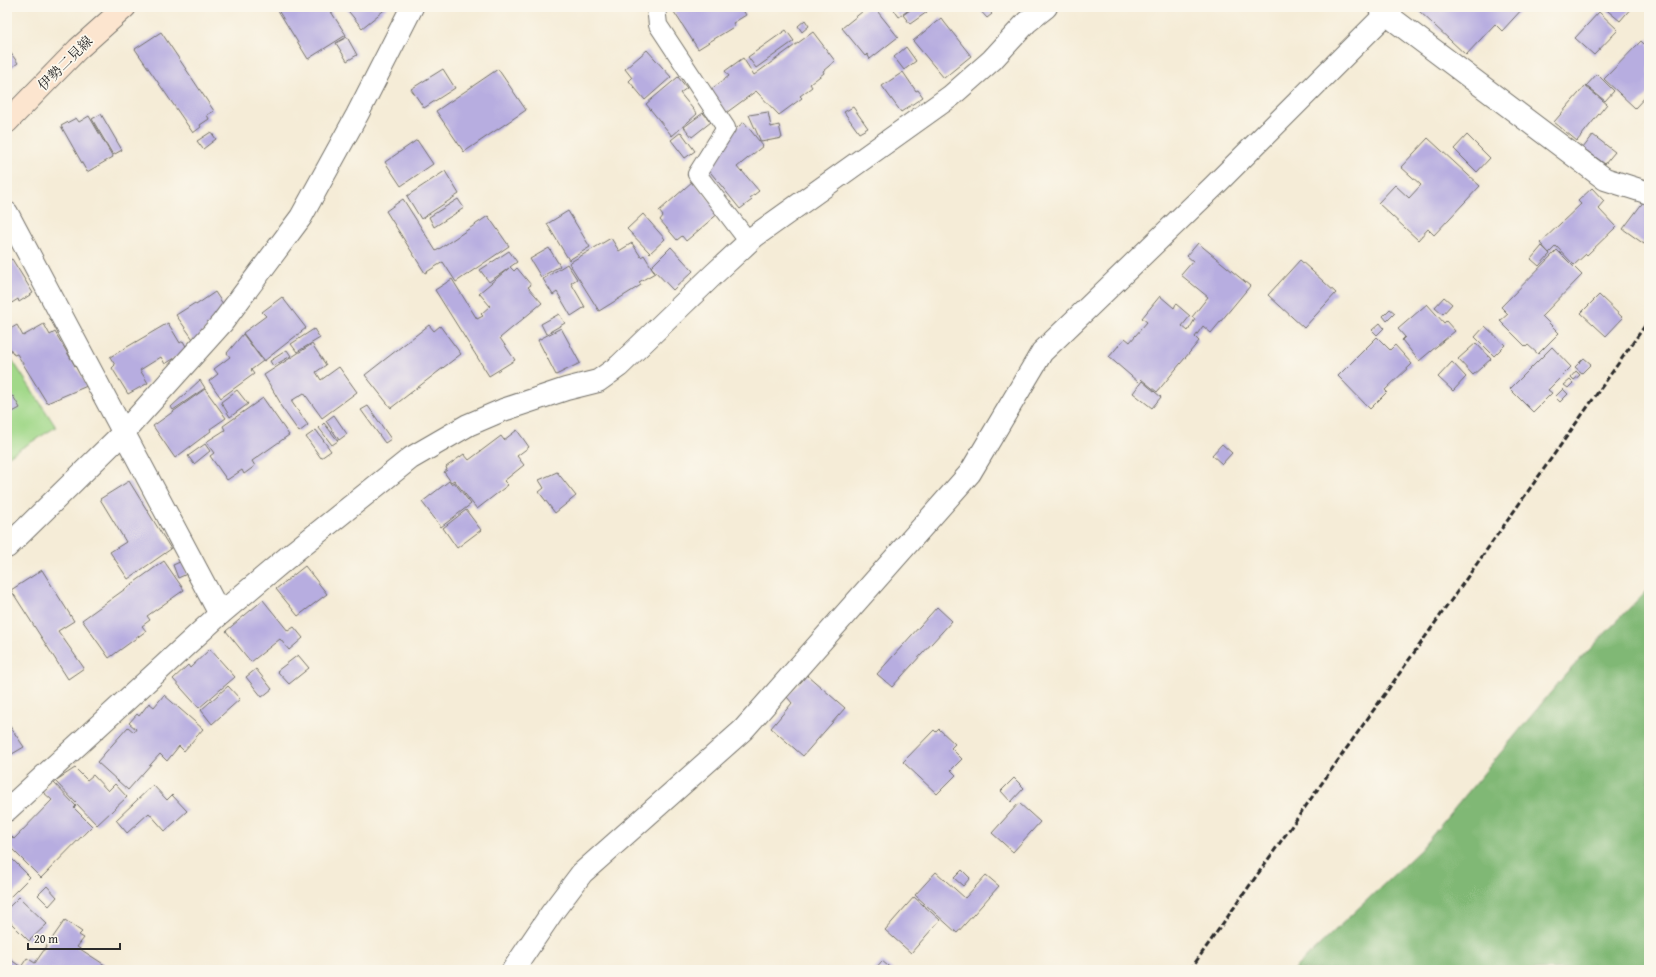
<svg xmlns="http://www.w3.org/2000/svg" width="1656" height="977" font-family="'Gentium Book Plus','Noto Serif JP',serif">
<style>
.green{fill:#a1d889;stroke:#66825a}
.forest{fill:#80b875;stroke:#567250}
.building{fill:#b7ade0}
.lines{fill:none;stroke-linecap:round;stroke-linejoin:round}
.lane-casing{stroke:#726f67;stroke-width:20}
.street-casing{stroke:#726f67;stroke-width:24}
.secondary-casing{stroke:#726f67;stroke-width:24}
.lane{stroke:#fff;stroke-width:18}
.street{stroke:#fff;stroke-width:22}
.secondary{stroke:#fce5cf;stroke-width:22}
.rail{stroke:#2b2b2b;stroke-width:3;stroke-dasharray:6 3;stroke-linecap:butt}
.labels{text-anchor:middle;stroke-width:3.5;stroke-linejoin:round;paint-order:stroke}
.street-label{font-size:14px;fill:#2b2b2b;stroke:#fbf7ec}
</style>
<rect width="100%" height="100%" fill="#fbf7ec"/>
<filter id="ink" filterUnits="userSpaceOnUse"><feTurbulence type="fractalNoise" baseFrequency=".025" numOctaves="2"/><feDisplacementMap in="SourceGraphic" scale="8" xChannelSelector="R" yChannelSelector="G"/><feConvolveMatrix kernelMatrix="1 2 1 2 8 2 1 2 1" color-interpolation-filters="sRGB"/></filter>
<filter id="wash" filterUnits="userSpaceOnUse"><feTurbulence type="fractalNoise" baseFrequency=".012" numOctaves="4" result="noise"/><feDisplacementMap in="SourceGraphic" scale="16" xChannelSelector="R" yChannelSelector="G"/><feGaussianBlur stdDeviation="0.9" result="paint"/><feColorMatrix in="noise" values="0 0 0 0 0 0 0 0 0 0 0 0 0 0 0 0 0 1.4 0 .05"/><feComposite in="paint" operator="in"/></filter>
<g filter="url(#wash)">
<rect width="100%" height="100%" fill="#f5ecd7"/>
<!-- green -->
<polygon class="green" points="7,352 56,427 7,457"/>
<!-- forest -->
<polygon class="forest" points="1649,588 1649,970 1293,970 1420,850 1566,674"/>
<g id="blocks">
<!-- building -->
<g class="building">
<polygon points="276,7 328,7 346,35 308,59"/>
<polygon points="345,7 388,7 362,28"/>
<polygon points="682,7 684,10 689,7 741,7 746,15 733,23 735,26 698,49 674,12"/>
<polygon points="868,7 874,7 898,37 870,59 867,54 865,56 842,28"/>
<polygon points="892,7 913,7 899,17"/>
<polygon points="914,7 923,7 927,12 910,24 903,15"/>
<polygon points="977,7 986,7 992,14 987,18"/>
<polygon points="1421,7 1524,7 1502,31 1495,24 1466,55 1418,10"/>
<polygon points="1603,7 1632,7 1620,21"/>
<polygon points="1599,12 1618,30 1594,55 1575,38"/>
<polygon points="941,18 971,56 944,78 913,41"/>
<polygon points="805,20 809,26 802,32 798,26"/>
<polygon points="786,30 794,41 756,68 748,57"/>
<polygon points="161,32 214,111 207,115 209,119 200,125 201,127 193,133 135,49"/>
<polygon points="813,32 835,61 823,71 824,73 810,84 812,87 800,96 802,98 779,115 756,91 726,113 710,90 729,76 725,71 743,58 754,75"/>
<polygon points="347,37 357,55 347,61 336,43"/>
<polygon points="1649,38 1649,93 1635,108 1604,79 1641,41 1644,44"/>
<polygon points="906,47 916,61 904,70 894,57"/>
<polygon points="7,48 18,63 7,71"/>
<polygon points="647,50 671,77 645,100 629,81 632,78 625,69"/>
<polygon points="443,69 455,88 424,108 411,89"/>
<polygon points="498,69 526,110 464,152 436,111"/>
<polygon points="903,72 916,91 918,90 923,97 901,112 882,86"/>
<polygon points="1597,74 1614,91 1605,101 1586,86"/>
<polygon points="678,77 687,88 680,93 697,114 672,136 646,104"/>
<polygon points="1585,86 1607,104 1577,141 1554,122"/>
<polygon points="853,107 868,128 859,133 844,112"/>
<polygon points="768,112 771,127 779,125 782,138 761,142 749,115"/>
<polygon points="703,113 711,122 692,137 684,127"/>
<polygon points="101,114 122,150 113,155 92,119"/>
<polygon points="89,116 113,157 87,172 61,126 76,118 79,122"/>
<polygon points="744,122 763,146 737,167 741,172 742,171 759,191 750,198 752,200 740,209 703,163 711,149"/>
<polygon points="211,132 216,139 203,149 197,141"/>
<polygon points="681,132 695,151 685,158 671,140"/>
<polygon points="1467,135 1490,158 1477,172 1454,149"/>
<polygon points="1593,135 1615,152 1605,164 1583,148"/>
<polygon points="1428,138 1480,186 1434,235 1428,229 1418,240 1378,203 1395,185 1409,198 1421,185 1401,167"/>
<polygon points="417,140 433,164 401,186 385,162"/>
<polygon points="445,171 459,194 421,219 407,196"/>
<polygon points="693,181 720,212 686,241 682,236 677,240 660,220 663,216 659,211"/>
<polygon points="1592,188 1604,201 1598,208 1616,227 1587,255 1586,254 1574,265 1556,246 1549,253 1540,243 1581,204 1578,201"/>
<polygon points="403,199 436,251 488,216 509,246 456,282 443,262 425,273 386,211"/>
<polygon points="458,199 464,208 434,227 429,217"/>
<polygon points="1644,201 1649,205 1649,237 1644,244 1623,229"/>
<polygon points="568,211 590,247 569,260 547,224"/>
<polygon points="643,214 665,239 650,253 627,229"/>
<polygon points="611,238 619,251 632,243 641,257 644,255 655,273 639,282 641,285 599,311 569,263"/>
<polygon points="1198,243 1250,286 1211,333 1203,326 1195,337 1199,341 1157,392 1141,379 1138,382 1109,357 1125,338 1130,342 1147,322 1142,318 1160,296 1174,308 1176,304 1190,316 1182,326 1188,331 1195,319 1192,317 1208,297 1181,275 1193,261 1187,256"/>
<polygon points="1542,246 1550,254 1539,266 1531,259"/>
<polygon points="671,247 693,271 673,290 651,267"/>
<polygon points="549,248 560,266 541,277 530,259"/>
<polygon points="1557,250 1582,275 1542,316 1559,333 1538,354 1528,345 1526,347 1500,321 1508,314 1501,307"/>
<polygon points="509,251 517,262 510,267 514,271 517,268 531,285 528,287 542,303 500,338 515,360 489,376 435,290 452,279 477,319 483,316 481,314 490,306 479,293 509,268 489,282 480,270"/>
<polygon points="12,259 33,293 19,302 18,299 7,306 7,262"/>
<polygon points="1300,260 1336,293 1304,328 1268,295"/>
<polygon points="567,264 577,279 571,283 585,307 571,316 557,292 553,295 543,279"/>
<polygon points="215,292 225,307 195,342 176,315 195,303 196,305"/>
<polygon points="1599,295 1623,318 1606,336 1581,313"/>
<polygon points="282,297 306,328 264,361 243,333 266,316 262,312"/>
<polygon points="1444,297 1452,304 1443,314 1435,307"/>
<polygon points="1427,304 1444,323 1446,321 1455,331 1419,361 1402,340 1405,337 1398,329"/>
<polygon points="1390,309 1395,313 1387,321 1383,316"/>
<polygon points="559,314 565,323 546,334 541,324"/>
<polygon points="168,323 180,343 183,341 188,350 165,364 161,357 140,370 148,383 128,394 112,368 115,365 110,357"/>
<polygon points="1380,323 1384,328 1377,335 1372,330"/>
<polygon points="44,324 50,335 55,332 87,386 47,403 17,354 14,355 7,343 7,331 17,325 23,336"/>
<polygon points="429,325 434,331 440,326 461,354 391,408 365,375"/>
<polygon points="1485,326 1505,345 1494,356 1475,337"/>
<polygon points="561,328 580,363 556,375 538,340"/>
<polygon points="314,329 320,338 297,352 291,344"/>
<polygon points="243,334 263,361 251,370 254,374 221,398 209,381 218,374 214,369 230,357 227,353"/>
<polygon points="1377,337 1390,350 1395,345 1412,364 1385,390 1387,392 1370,409 1338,376"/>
<polygon points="1476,343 1491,359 1473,375 1458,359"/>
<polygon points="312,344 326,365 316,372 321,380 339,367 357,392 322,418 304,393 291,401 308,425 299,432 280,405 281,404 264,375"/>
<polygon points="1552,347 1571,367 1548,390 1552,393 1533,412 1510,389"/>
<polygon points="287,350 291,356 273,366 270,361"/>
<polygon points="1584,358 1591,364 1582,373 1575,367"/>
<polygon points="1452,362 1466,377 1453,391 1438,377"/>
<polygon points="1576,371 1580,375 1574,380 1571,377"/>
<polygon points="200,380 205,388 173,410 171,407"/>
<polygon points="1570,380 1573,383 1568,388 1564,385"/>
<polygon points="1142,381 1161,397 1152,408 1133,393"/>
<polygon points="205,389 226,418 210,429 211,431 175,458 153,426"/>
<polygon points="1563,389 1568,394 1560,402 1555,397"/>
<polygon points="237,390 248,404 230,417 221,402"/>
<polygon points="13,396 20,408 7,415 7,399"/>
<polygon points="263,398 289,435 252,461 255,466 244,474 242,470 227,480 210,456 214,453 206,442 225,430 223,426"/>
<polygon points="368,406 391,439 385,443 361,410"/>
<polygon points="334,415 347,434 339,440 326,421"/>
<polygon points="324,423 338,441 332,445 319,428"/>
<polygon points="316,430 331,451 321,458 306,437"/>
<polygon points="517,430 529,447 517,456 524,465 504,481 508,485 477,509 454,480 451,482 444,472 447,470 446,467 464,454 469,460 501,436 504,440"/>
<polygon points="205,444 210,451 194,464 188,456"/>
<polygon points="1222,444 1232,453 1222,464 1212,455"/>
<polygon points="557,472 576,496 555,513 539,492 544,488 539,480"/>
<polygon points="129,481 171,549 128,579 110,552 126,542 100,499"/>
<polygon points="449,481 451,484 454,482 471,504 441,527 422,502"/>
<polygon points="466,510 481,530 457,548 443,528"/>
<polygon points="164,561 184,590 147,616 150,620 142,626 146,631 109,658 82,620"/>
<polygon points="182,561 187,574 178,578 173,565"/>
<polygon points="305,566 327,594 298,616 276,589"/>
<polygon points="42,570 74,621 58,631 84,668 68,679 11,590"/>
<polygon points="263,600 288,631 294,627 303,638 289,650 280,639 251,662 226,631"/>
<polygon points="937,607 952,621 892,687 877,674"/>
<polygon points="210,649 235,677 199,708 173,679 188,665 190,668"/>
<polygon points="298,655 309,668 289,684 277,671"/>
<polygon points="256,669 272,689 262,697 246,677"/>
<polygon points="807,675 845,708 803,756 771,728 792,703 787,697"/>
<polygon points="228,686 240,699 212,724 201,710"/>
<polygon points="164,695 203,729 184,751 179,746 167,761 160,754 128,790 97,762 128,727 134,732 136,729 129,723 137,714 139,716 149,703 154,707"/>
<polygon points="7,722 24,747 7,757"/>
<polygon points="939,729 955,744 951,748 962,759 951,770 956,775 937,794 903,762 934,730 936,732"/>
<polygon points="75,768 87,780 93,775 108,791 115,784 127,797 97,825 55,781"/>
<polygon points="1014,778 1024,788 1011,802 1001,791"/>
<polygon points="53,782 76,806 74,808 92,826 41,878 7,844 7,836 9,834 14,839 52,800 43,792"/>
<polygon points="153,785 167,800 172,795 187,811 165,831 149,813 127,833 116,820"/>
<polygon points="1019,803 1040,822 1013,852 992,833"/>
<polygon points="7,854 30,877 7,900"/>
<polygon points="962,870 970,878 963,886 954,878"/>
<polygon points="936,872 965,898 986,875 999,886 957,933 915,895"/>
<polygon points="47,886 57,897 49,906 38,895"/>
<polygon points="19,897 47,924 29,941 7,919 7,909"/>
<polygon points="914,897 940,920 911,953 885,930"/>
<polygon points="65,920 82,932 79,935 84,938 77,947 108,967 106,970 7,970 7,957 21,967 27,958 35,963"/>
<polygon points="882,961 893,970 874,970"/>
</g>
</g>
</g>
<g filter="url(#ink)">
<use href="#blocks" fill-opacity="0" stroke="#726f67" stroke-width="1"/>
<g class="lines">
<defs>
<polyline id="lane" points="656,7 658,25 726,128 697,174 749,242"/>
<g id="street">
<polyline points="1379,7 1386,14 1605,179 1649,193"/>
<polyline points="7,213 220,614"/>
<polyline points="7,547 124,432 222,323 301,217 357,115 412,7"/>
<polyline points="7,810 220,614 295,551 411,458 468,425 503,410 566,389 598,381 619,366 713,275 755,236 951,96 992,60 1027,22 1046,7"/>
<polyline points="513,970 551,914 582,873 743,730 970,473 1042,352 1214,186 1386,14"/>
</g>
<polyline id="secondary" points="7,122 78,49 125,7"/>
</defs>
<!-- lane casing -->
<use href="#lane" class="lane-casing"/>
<!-- street casing -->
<use href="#street" class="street-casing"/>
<!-- secondary casing -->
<use href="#secondary" class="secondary-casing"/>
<!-- lane -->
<use href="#lane" class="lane"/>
<!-- street -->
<use href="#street" class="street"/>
<!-- secondary -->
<use href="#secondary" class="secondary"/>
<!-- rail -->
<polyline class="rail" points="1190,970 1649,320"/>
</g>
</g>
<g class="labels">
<!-- street labels -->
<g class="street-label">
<text transform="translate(65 63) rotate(-45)" y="5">伊勢二見線</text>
</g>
</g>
<!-- margin -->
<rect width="1656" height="977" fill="none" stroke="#fbf7ec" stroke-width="24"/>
<!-- scale -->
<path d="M28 943v6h92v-6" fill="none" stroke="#2b2b2b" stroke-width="2"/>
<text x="34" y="943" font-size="12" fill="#2b2b2b" stroke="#fbf7ec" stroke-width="3" paint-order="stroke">20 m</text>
</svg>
